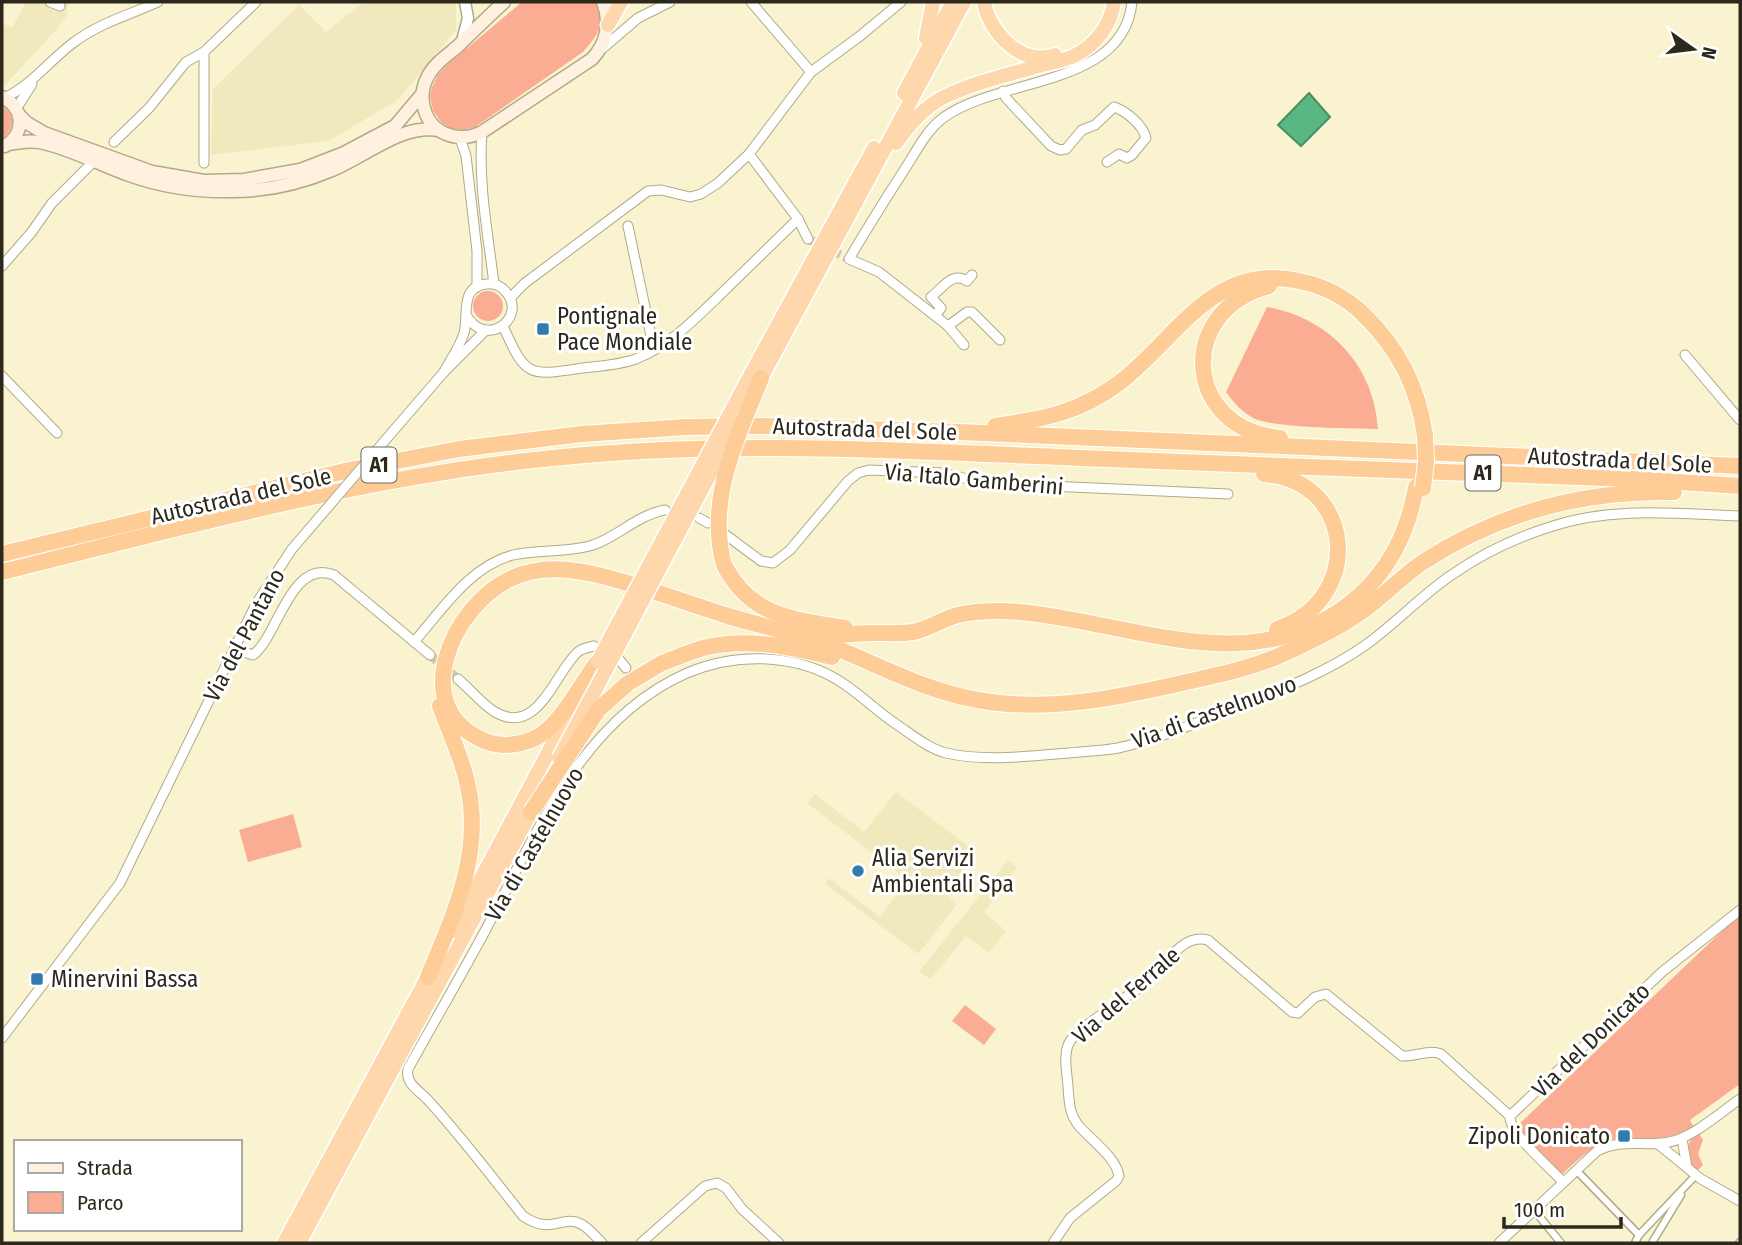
<svg xmlns="http://www.w3.org/2000/svg" width="1742" height="1245" font-family="'Fira Sans Condensed',sans-serif">
<style>
.built{fill:#f1e9be}
.green{fill:#fbad93}
.water{fill:#59b881;stroke:#4c8d63;stroke-width:2}
.lines{fill:none;stroke-linecap:round;stroke-linejoin:round}
.minor-tunnel{stroke:#d1cbac;stroke-width:9;stroke-dasharray:9 4.5;stroke-linecap:butt}
.pedestrian-casing{stroke:#b1aa89;stroke-width:9}
.minor-casing{stroke:#b1aa89;stroke-width:11}
.tertiary-casing{stroke:#b1aa89;stroke-width:13}
.secondary-casing{stroke:#b1aa89;stroke-width:15}
.trunk-casing{stroke:#fff;stroke-width:17}
.motorway-casing{stroke:#fff;stroke-width:18}
.pedestrian{stroke:#fff;stroke-width:6}
.minor{stroke:#fff;stroke-width:9}
.tertiary{stroke:#fff;stroke-width:10}
.secondary{stroke:#fff0e0;stroke-width:12}
.trunk{stroke:#fed7ac;stroke-width:14}
.motorway{stroke:#fecd97;stroke-width:16}
.minor-bridge-casing{stroke:#b1aa89;stroke-width:11;stroke-linecap:butt}
.trunk-bridge-casing{stroke:#fff;stroke-width:17;stroke-linecap:butt}
.motorway-bridge-casing{stroke:#fff;stroke-width:18;stroke-linecap:butt}
.minor-bridge{stroke:#fff;stroke-width:9}
.trunk-bridge{stroke:#fed7ac;stroke-width:14}
.motorway-bridge{stroke:#fecd97;stroke-width:16}
.poi-dot{fill:#327baf;stroke:#fff;stroke-width:2.5}
.labels{text-anchor:middle;stroke-width:6;stroke-linejoin:round;paint-order:stroke}
.shield{fill:#fff;stroke:#6b6960;stroke-width:2}
.shield-label{font-size:21px;font-weight:bold;fill:#2c291c}
.poi-label{font-size:23px;fill:#2c291c;stroke:#fff;text-anchor:start}
.street-label{font-size:23px;fill:#2c291c;stroke:#fff}
</style>
<rect width="100%" height="100%" fill="#faf3d0"/>
<!-- built -->
<g class="built">
<polygon points="26,2 69,2 66,17 57,29 2,88 2,23 12,28"/>
<polygon points="364,2 456,2 456,30 398,100 328,141 211,155 213,89 299,5 326,32"/>
<polygon points="896,792 976,852 945,893 957,904 918,954 825,884 829,878 880,917 908,880 807,803 815,794 864,832"/>
<polygon points="1008,860 1017,867 984,912 1006,931 989,953 966,936 931,979 919,972"/>
</g>
<!-- green -->
<g class="green">
<path d="M522,2H597C606,24 598,35 583,52L475,127L462,130L450,128L441,122L433,111L430,96L432,87L438,74L448,64Z"/>
<path d="M2,106C16,114 15,129 2,139Z"/>
<circle cx="488" cy="306" r="15"/>
<path d="M1267,307C1329,318 1374,365 1378,429C1351,428 1274,428 1253,418C1241,411 1234,403 1226,392Z"/>
<polygon points="293,814 302,847 248,862 239,830"/>
<path d="M1740,914V1084L1690,1120L1693,1126C1664,1145 1644,1135 1614,1139C1593,1143 1575,1163 1560,1176L1516,1127Z"/>
<polygon points="965,1005 996,1029 984,1045 952,1021"/>
<path d="M1698,1132L1703,1140L1698,1154L1703,1165L1697,1171C1684,1158 1684,1144 1698,1132Z"/>
</g>
<!-- water -->
<polygon class="water" points="1309,93 1330,117 1301,146 1278,125"/>
<g class="lines">
<!-- minor-tunnel -->
<g class="minor-tunnel">
<polyline points="808,239 849,259"/>
<polyline points="430,655 458,679"/>
</g>
<defs>
<g id="pedestrian">
<polyline points="1576,1170 1639,1235"/>
<polyline points="1534,1210 1561,1243"/>
<polyline points="1653,1241 1681,1195"/>
<polyline points="1635,1243 1639,1235 1696,1175"/>
<polyline points="1739,1243 1740,1242"/>
</g>
<g id="minor">
<polyline points="50,2 60,6"/>
<polyline points="751,2 811,72"/>
<polyline points="603,48 638,18 670,2"/>
<polyline points="204,52 204,163"/>
<path d="M1003,91L1006,98L1051,146L1060,150L1066,149L1082,130L1095,125L1114,107C1126,111 1143,125 1146,138L1132,155L1127,158L1119,154L1107,162"/>
<path d="M4,98C31,86 50,60 73,43C99,23 129,15 158,2"/>
<polyline points="16,109 32,84"/>
<path d="M482,132C478,183 488,234 494,284"/>
<polyline points="460,138 466,156 477,251 477,287"/>
<polyline points="114,142 149,108 186,62 204,52 256,2"/>
<polyline points="749,154 798,219 808,239"/>
<polyline points="628,226 654,350"/>
<polyline points="2,266 31,233 52,203 93,162"/>
<polyline points="510,298 525,283 648,191 661,190 690,197 701,194 718,183 749,154 811,72 860,36 901,2"/>
<path d="M936,315L941,308L931,297C943,288 952,271 967,281L972,275"/>
<path d="M503,326C526,378 529,376 583,368C601,366 619,365 636,359C671,345 698,316 725,290C749,267 773,243 798,219"/>
<polyline points="948,326 964,345"/>
<path d="M1000,340L972,312H967L948,326L879,272L849,259C868,227 888,195 908,164C918,148 928,129 943,118C998,77 1124,88 1132,2"/>
<polyline points="1685,355 1740,420"/>
<path d="M444,372C451,359 460,346 464,333C469,315 459,286 487,284C494,283 501,286 506,292C528,317 486,350 466,315"/>
<polyline points="2,376 57,433"/>
<polyline points="394,430 444,372 486,330"/>
<polyline points="699,518 708,523"/>
<polyline points="726,535 761,561 773,563 790,550 848,481 858,473 869,470 942,473 985,483 1228,494"/>
<path d="M414,642C442,610 470,566 513,555C539,549 568,553 593,545C619,536 637,515 665,510"/>
<path d="M235,649L253,655C278,637 290,558 334,575L430,655"/>
<polyline points="618,658 626,668"/>
<path d="M458,679C470,689 482,704 495,712C539,738 556,669 579,651C584,648 589,647 594,646"/>
<polyline points="2,1038 120,883 256,604 292,549"/>
<polyline points="1682,1139 1687,1167"/>
<polyline points="1658,1144 1701,1179 1740,1201"/>
<path d="M1563,1182C1551,1168 1508,1133 1510,1116L1662,972L1740,910"/>
<path d="M602,1243C596,1237 589,1228 581,1224C562,1214 552,1236 523,1216C492,1177 461,1136 427,1099C418,1090 405,1083 408,1069C433,1024 459,979 484,933C535,837 580,720 687,673C737,652 799,653 844,684C862,696 878,712 896,724C911,734 929,749 946,753C985,762 1029,756 1069,753C1085,751 1102,751 1118,748C1155,740 1191,725 1227,711C1275,692 1325,674 1367,644C1396,623 1421,596 1450,576C1481,554 1517,537 1553,526C1613,506 1678,514 1740,516"/>
<polyline points="641,1243 705,1186 717,1183 726,1188 742,1209 779,1243"/>
<path d="M1053,1243L1070,1218L1116,1181L1119,1176C1116,1157 1091,1140 1079,1126C1069,1114 1069,1101 1068,1086C1067,1073 1063,1055 1069,1043C1075,1030 1134,993 1149,980C1166,965 1182,933 1208,940L1292,1012L1298,1013L1315,997L1326,994L1402,1056C1416,1057 1427,1049 1441,1054L1510,1116"/>
<path d="M1499,1243L1597,1151C1621,1138 1644,1147 1669,1142C1692,1138 1720,1113 1740,1099"/>
</g>
<polyline id="tertiary" points="462,41 468,18 465,2"/>
<g id="secondary">
<path d="M504,2C488,17 472,32 457,47C446,56 433,65 427,78C418,96 423,120 440,131C454,139 468,139 482,132L592,59C607,43 611,22 603,2"/>
<path d="M2,97C24,107 26,133 5,146"/>
<polyline points="19,115 27,123 44,133 152,172 204,181 244,180 300,170 344,153 395,126 422,94"/>
<path d="M8,144C18,143 29,140 39,142C67,147 101,165 129,175C163,187 197,192 233,191C267,191 301,183 332,170C366,156 401,124 439,130"/>
</g>
<g id="trunk">
<path d="M984,2C989,32 1021,67 1055,55"/>
<polyline points="608,25 621,2"/>
<polyline points="926,38 933,2"/>
<polyline points="904,93 953,2"/>
<path d="M896,143C910,124 925,106 946,96C976,82 1007,75 1038,66C1050,63 1063,61 1074,56C1096,45 1111,25 1114,2"/>
<polyline points="750,376 874,148"/>
<polyline points="761,378 964,2"/>
<polyline points="453,931 572,708"/>
<polyline points="284,1243 433,967"/>
<polyline points="299,1243 531,812"/>
</g>
<g id="motorway">
<path d="M1269,286C1175,311 1184,429 1280,438"/>
<path d="M995,426C1043,419 1079,413 1119,383C1178,338 1212,262 1299,281C1324,286 1346,297 1364,315C1398,348 1419,390 1425,436"/>
<path d="M1264,474C1355,480 1365,600 1277,629"/>
<polyline points="2,554 345,471 459,449 582,434 686,427 764,426 959,432 1740,466"/>
<path d="M724,565C751,617 792,619 845,628"/>
<path d="M2,572C194,524 386,471 585,455C750,441 915,451 1080,458C1265,466 1449,472 1634,479L1740,486"/>
<path d="M812,634C833,637 855,633 876,633C888,633 901,634 913,632C929,629 942,619 958,615C970,612 987,611 1000,611C1023,611 1046,615 1068,619C1166,636 1262,671 1349,604C1387,575 1408,533 1416,487"/>
<path d="M598,661C582,683 562,722 539,736C523,745 502,748 485,741C406,709 452,605 512,578C543,564 574,569 606,577C647,588 687,603 728,616C761,626 795,633 828,645C878,664 924,691 978,700C1048,713 1122,697 1191,681C1222,674 1255,667 1283,654C1310,642 1337,629 1361,612C1383,597 1401,577 1423,562C1499,513 1584,490 1674,492"/>
<path d="M662,663C676,658 689,652 703,648C746,637 791,647 832,657"/>
<path d="M428,977C454,914 484,852 467,782C461,756 449,731 440,706"/>
</g>
</defs>
<!-- pedestrian casing -->
<use href="#pedestrian" class="pedestrian-casing"/>
<!-- minor casing -->
<use href="#minor" class="minor-casing"/>
<!-- tertiary casing -->
<use href="#tertiary" class="tertiary-casing"/>
<!-- secondary casing -->
<use href="#secondary" class="secondary-casing"/>
<!-- trunk casing -->
<use href="#trunk" class="trunk-casing"/>
<!-- motorway casing -->
<use href="#motorway" class="motorway-casing"/>
<!-- pedestrian -->
<use href="#pedestrian" class="pedestrian"/>
<!-- minor -->
<use href="#minor" class="minor"/>
<!-- tertiary -->
<use href="#tertiary" class="tertiary"/>
<!-- secondary -->
<use href="#secondary" class="secondary"/>
<!-- trunk -->
<use href="#trunk" class="trunk"/>
<!-- motorway -->
<use href="#motorway" class="motorway"/>
<defs>
<polyline id="minor-bridge" points="292,549 394,430"/>
<g id="trunk-bridge">
<polyline points="598,661 750,376"/>
<polyline points="559,758 737,423"/>
</g>
<g id="motorway-bridge">
<polyline points="1423,488 1426,461 1425,436"/>
<path d="M724,565C706,499 737,439 761,378"/>
<polyline points="531,812 598,710 627,684 662,663"/>
</g>
</defs>
<!-- minor-bridge casing -->
<use href="#minor-bridge" class="minor-bridge-casing"/>
<!-- trunk-bridge casing -->
<use href="#trunk-bridge" class="trunk-bridge-casing"/>
<!-- motorway-bridge casing -->
<use href="#motorway-bridge" class="motorway-bridge-casing"/>
<!-- minor-bridge -->
<use href="#minor-bridge" class="minor-bridge"/>
<!-- trunk-bridge -->
<use href="#trunk-bridge" class="trunk-bridge"/>
<!-- motorway-bridge -->
<use href="#motorway-bridge" class="motorway-bridge"/>
</g>
<!-- markers -->
<g class="poi-dot">
<rect x="536" y="322" width="14" height="14" rx="3.5"/>
<circle cx="858" cy="871" r="7"/>
<rect x="30" y="972" width="14" height="14" rx="3.5"/>
<rect x="1617" y="1129" width="14" height="14" rx="3.5"/>
</g>
<g class="labels">
<!-- shield labels -->
<g class="shield">
<rect x="361.5" y="447.5" width="35" height="35" rx="5"/>
<rect x="1465.5" y="455.5" width="35" height="35" rx="5"/>
</g>
<g class="shield-label">
<text x="379" y="472">A1</text>
<text x="1483" y="480">A1</text>
</g>
<!-- poi labels -->
<g class="poi-label">
<text x="557" y="324">Pontignale<tspan x="557" dy="26">Pace Mondiale</tspan></text>
<text x="872" y="866">Alia Servizi<tspan x="872" dy="26">Ambientali Spa</tspan></text>
<text x="51" y="987">Minervini Bassa</text>
<text x="1610" y="1144" text-anchor="end">Zipoli Donicato</text>
</g>
<!-- street labels -->
<g class="street-label">
<text transform="translate(865 429) rotate(2)" y="8">Autostrada del Sole</text>
<text transform="translate(1620 460) rotate(3)" y="8">Autostrada del Sole</text>
<text transform="translate(974 479) rotate(5)" y="8">Via Italo Gamberini</text>
<text transform="translate(241 496) rotate(-13)" y="8">Autostrada del Sole</text>
<text transform="translate(244 635) rotate(-62)" y="8">Via del Pantano</text>
<text transform="translate(1214 712) rotate(-20)" y="8">Via di Castelnuovo</text>
<text transform="translate(534 844) rotate(-60)" y="8">Via di Castelnuovo</text>
<text transform="translate(1126 995) rotate(-41)" y="8">Via del Ferrale</text>
<text transform="translate(1591 1040) rotate(-44)" y="8">Via del Donicato</text>
</g>
</g>
<!-- border -->
<rect width="1742" height="1245" fill="none" stroke="#2c291c" stroke-width="7"/>
<!-- legend -->
<rect x="14" y="1140" width="228" height="91" fill="#ffffff" stroke="#aba9a4" stroke-width="2"/>
<rect x="28" y="1163" width="35" height="10" fill="#fff0e0" stroke="#aba9a4" stroke-width="2"/>
<text x="77" y="1175" font-size="21" fill="#2c291c">Strada</text>
<rect x="28" y="1192" width="35" height="21" fill="#fbad93" stroke="#aba9a4" stroke-width="2"/>
<text x="77" y="1210" font-size="21" fill="#2c291c">Parco</text>
<!-- north arrow -->
<g transform="translate(1693 49) rotate(104)" stroke="#ffffff" stroke-width="5" paint-order="stroke">
<path d="M0-5L12 26L0 18L-12 26Z" fill="#2c291c"/>
<text y="-10" font-size="19" font-weight="bold" text-anchor="middle" fill="#2c291c">N</text>
</g>
<!-- scale -->
<path d="M1504 1217v10h117v-10" fill="none" stroke="#2c291c" stroke-width="3.5"/>
<text x="1514" y="1217" font-size="21" fill="#2c291c" stroke="#ffffff" stroke-width="5" paint-order="stroke">100 m</text>
</svg>
